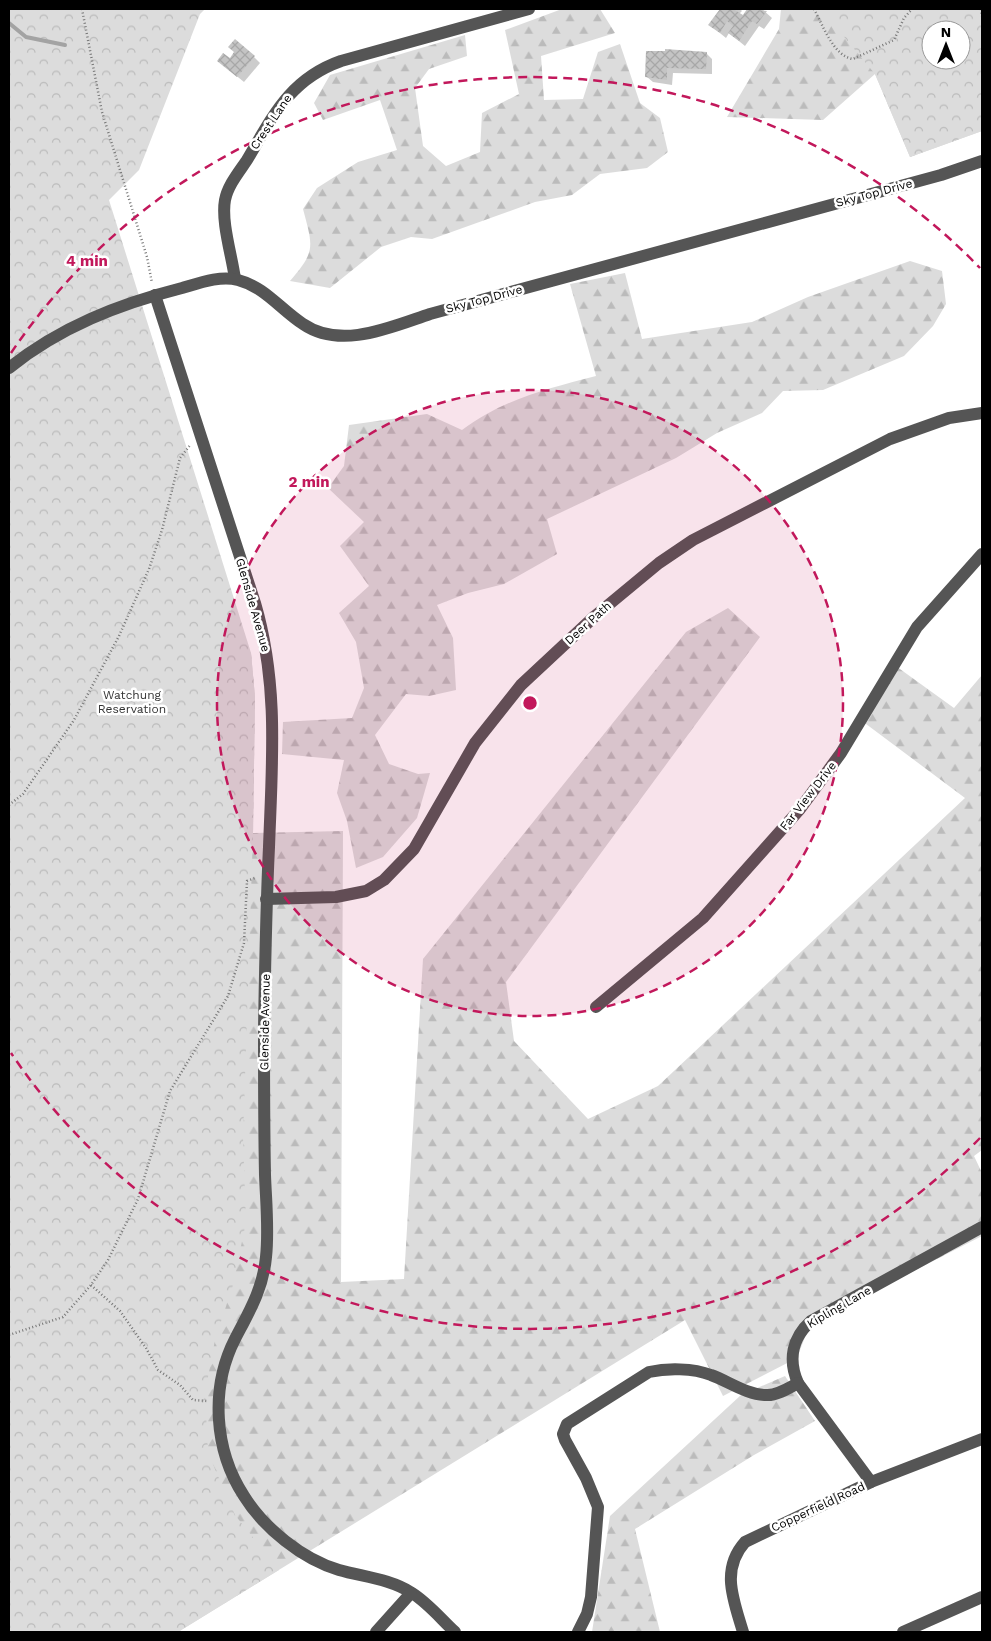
<svg xmlns="http://www.w3.org/2000/svg" width="991" height="1641" font-family="'Work Sans',sans-serif">
<style>
.forest{fill:url(#forest-firs);fill-rule:evenodd}
.park{fill:url(#park-crowns);fill-rule:evenodd}
.shadow{fill:#0003}
.lines{fill:none;stroke-linecap:round;stroke-linejoin:round}
.stream{stroke:#a3a3a3;stroke-width:4}
.building{fill:url(#building-cross-hatch)}
.path{stroke:#777;stroke-width:2.5;stroke-dasharray:1 2.5;stroke-linecap:butt}
.minor{stroke:#555;stroke-width:12}
.ring{fill:none;stroke:#c2185b;stroke-width:2.5;stroke-dasharray:9 6}
.labels{text-anchor:middle;stroke-width:5;stroke-linejoin:round;paint-order:stroke}
.street-label{font-size:12px;fill:#000;stroke:#fff}
.park-label{font-size:12px;fill:#333;stroke:#fff}
.centre{fill:#c2185b;stroke:#fff;stroke-width:2.5}
.ring-label{font-size:15px;text-anchor:middle;font-weight:bold;fill:#c2185b;stroke:#fff;stroke-width:5;stroke-linejoin:round;paint-order:stroke}
</style>
<defs>
<pattern id="forest-firs" width="22" height="20" patternUnits="userSpaceOnUse" patternTransform="scale(1.25)"><rect width="22" height="20" fill="#dcdcdc"/><path d="M5 1l3.5 6h-7zM16 11l3.5 6h-7z" fill="#bbb"/></pattern>
<pattern id="park-crowns" width="20" height="18" patternUnits="userSpaceOnUse" patternTransform="scale(1.25)"><rect width="20" height="18" fill="#dcdcdc"/><path d="M2 6a3 3 0 1 1 6 0M12 15a3 3 0 1 1 6 0" fill="none" stroke="#bbb"/></pattern>
<pattern id="building-cross-hatch" width="8" height="8" patternUnits="userSpaceOnUse" patternTransform="scale(1.25)"><rect width="8" height="8" fill="#c4c4c4"/><path d="M0 0l8 8M0 8l8-8" fill="none" stroke="#a7a7a7"/></pattern>
</defs>
<rect width="100%" height="100%" fill="#fff"/>
<!-- forest -->
<g class="forest">
<path d="M562,9H600L615,33L541,56L544,100L583,99L598,52L620,44L640,103L660,118L668,152L647,168L600,174L572,195L535,202L432,239L411,237L381,247L330,288L290,281C316,251 313,247 303,209L317,188L358,162L397,150L380,100L323,120L314,103L330,75L465,35L467,56L429,69L415,88L423,146L446,166L480,152L482,113L519,94L505,30Z"/>
<path d="M781,9H982V131L910,157L875,74L823,120L727,117L779,29ZM931,30H961V60H931Z"/>
<path d="M910,261L942,271L946,304L933,326L904,356L823,390L783,391L762,413L717,433L676,458L547,519L557,554L504,584L468,593L437,605L453,638L456,690L429,696L406,694L375,735L389,764L418,774L430,773L417,818L383,857L356,868L347,821L337,793L344,760L282,754L283,722L352,718L364,688L356,642L339,613L369,586L340,546L364,522L328,488L344,466L349,425L427,414L462,430C504,399 546,389 596,376L570,284L625,273L642,339L752,322L808,297Z"/>
<polygon points="9,398 251,653 255,697 253,833 343,831 341,1282 404,1279 423,959 686,632 728,608 760,637 506,982 514,1041 588,1119 658,1086 965,798 862,721 893,664 954,708 982,675 982,1150 974,1156 982,1173 982,1236 810,1324 797,1358 723,1396 685,1320 178,1632 9,1632"/>
<polygon points="785,1376 815,1421 754,1455 635,1529 660,1632 592,1632 610,1516 741,1395"/>
</g>
<!-- park -->
<g class="park">
<polygon points="9,9 205,9 200,14 139,170 109,200 251,653 255,697 253,833 243,1138 246,1222 233,1285 215,1340 205,1393 208,1453 235,1515 279,1570 178,1632 9,1632"/>
<path d="M821,9H982V131L910,157L875,74ZM931,30H961V60H931Z"/>
</g>
<!-- shadow -->
<g class="shadow">
<polygon points="721,9 740,9 742,11 739,14 743,17 749,9 762,9 772,18 764,29 759,26 745,46 729,33 726,38 710,25"/>
<polygon points="647,52 706,53 712,59 712,74 673,73 672,85 653,82 647,77"/>
<polygon points="254,57 260,63 244,82 218,61"/>
</g>
<g class="lines">
<!-- stream -->
<polyline class="stream" points="9,23 26,37 65,45"/>
</g>
<!-- building -->
<g class="building">
<polygon points="720,9 733,9 743,15 747,9 767,11 757,24 752,21 739,41 728,33 733,26 727,21 720,33 708,25"/>
<polygon points="235,39 255,56 237,77 217,61 223,53 230,58 234,52 228,47"/>
<polygon points="665,49 707,52 706,69 667,68 667,80 645,77 646,51 665,51"/>
</g>
<g class="lines">
<!-- path -->
<g class="path">
<polyline points="82,9 102,112 147,257 152,283"/>
<path d="M814,9C823,25 833,56 853,59L894,40L904,18L912,9"/>
<polyline points="981,9 982,16"/>
<polyline points="9,805 23,794 74,720 119,636 149,569 162,530 180,458 191,444"/>
<polyline points="91,1285 120,1311 146,1348 158,1370 180,1385 193,1400 208,1401"/>
<polyline points="9,1335 63,1317 91,1285 108,1260 138,1199 170,1091 228,996 244,943 247,881 255,878"/>
</g>
<!-- minor -->
<g class="minor">
<path d="M235,279C232,256 221,222 225,200C228,185 239,172 247,160C273,116 290,79 341,61L529,9"/>
<path d="M155,295L255,603C279,685 272,763 269,847C266,908 265,968 264,1029C264,1078 264,1126 265,1175C266,1202 269,1230 266,1257C263,1289 249,1312 235,1339C210,1388 214,1450 244,1496C264,1528 302,1559 339,1570C364,1577 390,1579 412,1593C428,1603 441,1619 455,1632"/>
<path d="M9,368C60,327 119,304 182,288C199,283 221,275 238,280C265,287 280,309 303,324C341,350 391,327 430,314L941,175L982,161"/>
<polyline points="266,899 336,897 366,891 384,880 414,849 475,743 521,685 595,616 659,563 693,540 890,439 949,418 982,413"/>
<polyline points="596,1007 703,918 800,809 841,753 917,627 982,554"/>
<path d="M871,1482L798,1383C788,1360 792,1338 811,1321L982,1227"/>
<polyline points="376,1632 411,1593"/>
<path d="M578,1632L587,1614L591,1597L598,1507L586,1478L565,1440L563,1434L567,1424L649,1372C667,1368 693,1368 711,1375C728,1381 747,1395 766,1395C776,1396 789,1388 798,1383"/>
<path d="M743,1632C734,1601 720,1570 745,1542L871,1482L982,1439"/>
<polyline points="903,1632 982,1597"/>
</g>
</g>
<!-- distance rings -->
<circle cx="530" cy="703" r="313" fill="#c2185b" fill-opacity=".12"/>
<g class="ring">
<circle cx="530" cy="703" r="313"/>
<path d="M980 1138A626 626 0 0 1 11 1053M11 353A626 626 0 0 1 980 268"/>
</g>
<g class="labels">
<!-- street labels -->
<g class="street-label">
<text transform="translate(271 122) rotate(-56)" y="4">Crest Lane</text>
<text transform="translate(874 193) rotate(-15)" y="4">Sky Top Drive</text>
<text transform="translate(484 299) rotate(-15)" y="4">Sky Top Drive</text>
<text transform="translate(253 605) rotate(74)" y="4">Glenside Avenue</text>
<text transform="translate(588 623) rotate(-42)" y="4">Deer Path</text>
<text transform="translate(808 796) rotate(-52)" y="4">Far View Drive</text>
<text transform="translate(265 1022) rotate(-89)" y="4">Glenside Avenue</text>
<text transform="translate(839 1307) rotate(-30)" y="4">Kipling Lane</text>
<text transform="translate(818 1507) rotate(-25)" y="4">Copperfield Road</text>
</g>
<!-- park labels -->
<g class="park-label">
<text x="132" y="699">Watchung<tspan x="132" dy="14">Reservation</tspan></text>
</g>
</g>
<circle cx="530" cy="703" r="8" class="centre"/>
<g class="ring-label">
<text x="87" y="266">4 min</text>
<text x="309" y="487">2 min</text>
</g>
<!-- border -->
<rect width="991" height="1641" fill="none" stroke="#000000" stroke-width="20"/>
<!-- north arrow -->
<g transform="translate(946 45)"><circle r="24" fill="#ffffff" stroke="#999999"/>
<path d="M0-4L9 19L0 12L-9 19Z" fill="#000000"/>
<text y="-8" font-size="14" font-weight="bold" text-anchor="middle" fill="#000000">N</text>
</g>
</svg>
